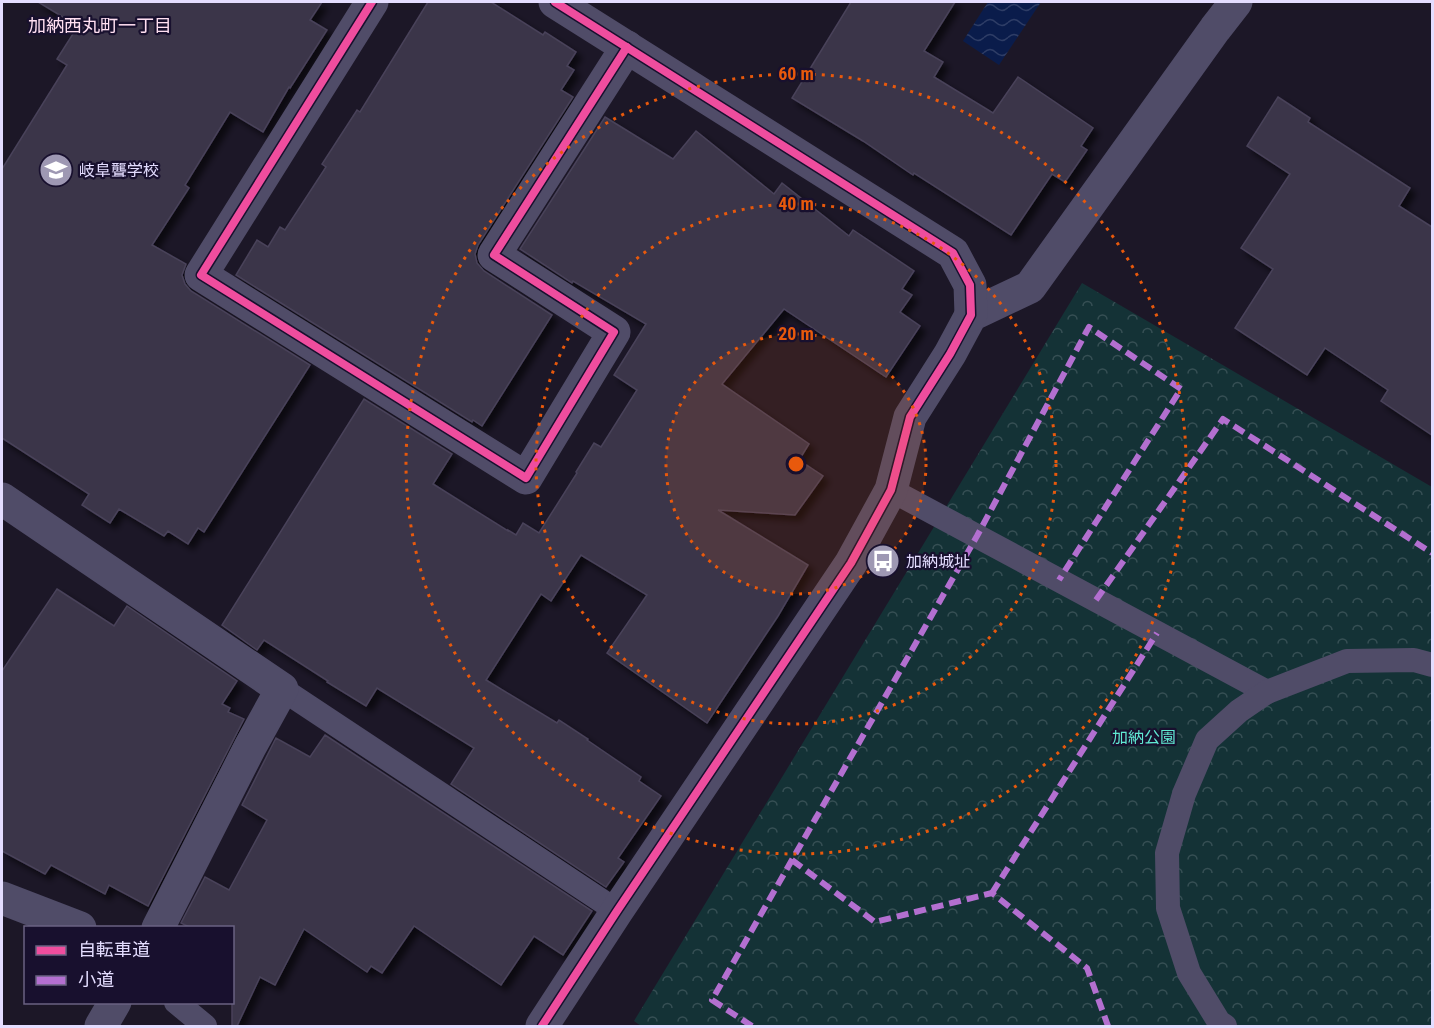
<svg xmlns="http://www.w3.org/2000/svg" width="1434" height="1028" font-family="'Roboto Condensed','Noto Sans JP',sans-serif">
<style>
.park{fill:url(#park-crowns)}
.water{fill:url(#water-waves)}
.building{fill:#3b3648;stroke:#49425a;stroke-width:1.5;filter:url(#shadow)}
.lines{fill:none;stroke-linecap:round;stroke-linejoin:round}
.service{stroke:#504c68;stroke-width:24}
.minor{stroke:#504c68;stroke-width:33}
.tertiary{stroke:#504c68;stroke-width:33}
.quiet{stroke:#b36fd0;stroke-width:6;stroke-dasharray:12 6;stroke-linecap:butt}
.cycleway-casing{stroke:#18102e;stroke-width:11}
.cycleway{stroke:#ef4d9e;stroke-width:8}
.ring{fill:none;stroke:#e8590c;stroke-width:3;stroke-dasharray:3 6}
.labels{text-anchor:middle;stroke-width:4.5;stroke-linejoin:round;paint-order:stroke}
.poi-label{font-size:16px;fill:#e4ddff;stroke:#18102e;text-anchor:start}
.park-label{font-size:16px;fill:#60e8d2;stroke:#18102e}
.neighbourhood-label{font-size:18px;fill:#ffdff1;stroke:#18102e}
.centre{fill:#e8590c;stroke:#18102e;stroke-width:3}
.ring-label{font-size:18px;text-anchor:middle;font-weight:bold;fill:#e8590c;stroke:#18102e;stroke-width:4.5;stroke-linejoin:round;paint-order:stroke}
</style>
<defs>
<pattern id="park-crowns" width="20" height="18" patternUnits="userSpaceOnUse" patternTransform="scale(1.5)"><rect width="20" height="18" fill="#143236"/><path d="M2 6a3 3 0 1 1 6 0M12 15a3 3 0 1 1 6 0" fill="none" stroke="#364f54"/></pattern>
<pattern id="water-waves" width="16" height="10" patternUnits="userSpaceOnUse" patternTransform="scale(1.5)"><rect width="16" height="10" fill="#0a1c4b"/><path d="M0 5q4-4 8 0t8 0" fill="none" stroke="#2e3d66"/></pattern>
<filter id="shadow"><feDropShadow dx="5.5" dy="5.5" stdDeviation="3" flood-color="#0009"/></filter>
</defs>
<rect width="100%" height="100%" fill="#1c1727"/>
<!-- park -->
<polygon class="park" points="1082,283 1432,487 1432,1026 641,1026 634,1021"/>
<!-- water -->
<polygon class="water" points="988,2 1041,2 999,65 963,41"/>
<!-- building -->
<g class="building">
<polygon points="38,2 322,2 310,20 327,30 290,88 289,87 263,132 230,112 185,185 189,188 152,245 186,264 182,275 185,284 191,291 310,365 204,532 198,528 188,544 168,531 164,536 119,509 110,523 82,505 89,494 2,438 2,169 67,65 57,59 78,26"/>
<polygon points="428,2 491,2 543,35 545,32 576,52 567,66 574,70 561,90 573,97 478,245 475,254 477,263 484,271 552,315 482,426 473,420 472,422 236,275 257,240 268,247 280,227 285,230 326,167 322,164 357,110 360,112"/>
<polygon points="851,2 955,2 924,51 943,62 934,77 993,113 1018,77 1093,128 1081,146 1087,150 1065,182 1052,174 1011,235 914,173 913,175 863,141 792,98"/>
<polygon points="1278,97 1310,118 1308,122 1410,188 1399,206 1432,227 1432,435 1381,401 1388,390 1325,348 1307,375 1235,328 1273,269 1241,248 1290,174 1247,146"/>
<polygon points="605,117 673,159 696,131 774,194 782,183 849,236 853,230 914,271 902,289 912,295 900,312 920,326 886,377 784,309 722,384 809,444 799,460 823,476 795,515 718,510 808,565 778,616 707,723 607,653 647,595 581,555 551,601 541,594 486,680 557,723 559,720 588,739 587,740 641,777 639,781 661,796 618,858 624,862 606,887 451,784 474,748 377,688 366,706 327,682 328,681 264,640 257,650 222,625 364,399 452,454 433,484 508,531 508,530 516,535 523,523 539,533 577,473 576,472 594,443 601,447 637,390 614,375 646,324 573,281 572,283 520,249"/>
<polygon points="57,589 114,626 127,606 237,681 222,704 230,708 228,712 244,719 148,906 109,885 105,894 51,865 45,874 2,851 2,671"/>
<polygon points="325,735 592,911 563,955 534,936 501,985 414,926 382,973 371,966 367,972 304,929 275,985 260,977 237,1026 232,1026 232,927 189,927 181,923 205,877 229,890 267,820 242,805 276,738 310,757"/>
</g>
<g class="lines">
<!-- service -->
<g class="service">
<polyline points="891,490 1267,692"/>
<polyline points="282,689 617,911"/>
<polyline points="176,1002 205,1026"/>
<polyline points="1225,1026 1219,1022 1189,973 1168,908 1167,853 1184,794 1207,740 1239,711 1267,692 1347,661 1414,660 1432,665"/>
</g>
<!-- minor -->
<g class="minor">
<polyline points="372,2 201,275 526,478 614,332 494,255 627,47"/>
<polyline points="2,499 282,689 250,747 158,928"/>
<polyline points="2,898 80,928"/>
<polyline points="101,1026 115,1002"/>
<polyline points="542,1026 617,911 851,563 891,490 910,417 950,354 971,315 1030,287 1215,29 1236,2"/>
</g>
<!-- tertiary -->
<polyline class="tertiary" points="555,2 953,253 970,285 971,315"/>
<!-- quiet -->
<g class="quiet">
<polyline points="1096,600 1223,419 1432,553"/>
<polyline points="792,860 875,922 992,893 1087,968 1108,1026"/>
<polyline points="992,893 1157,633"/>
<polyline points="752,1026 712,1000 977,536 1089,327 1181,389 1059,580"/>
</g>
<defs>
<g id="cycleway">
<polyline points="372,2 201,275 526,478 614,332 494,255 627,47"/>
<polyline points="542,1026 617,911 851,563 891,490 910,417 950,354 971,315 970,285 953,253 555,2"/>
</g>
</defs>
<!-- cycleway casing -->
<use href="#cycleway" class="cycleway-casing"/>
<!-- cycleway -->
<use href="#cycleway" class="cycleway"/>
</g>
<!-- distance rings -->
<circle cx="796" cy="464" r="130" fill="#e8590c" fill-opacity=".12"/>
<g class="ring">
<circle cx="796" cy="464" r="130"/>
<circle cx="796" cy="464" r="260"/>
<circle cx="796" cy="464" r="390"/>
</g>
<!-- icons -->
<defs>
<symbol id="school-disc" viewBox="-11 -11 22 22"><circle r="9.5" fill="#9e98b3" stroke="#18102e"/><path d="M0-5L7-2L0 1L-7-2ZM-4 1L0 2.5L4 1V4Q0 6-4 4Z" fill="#fff"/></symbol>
<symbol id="bus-disc" viewBox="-11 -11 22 22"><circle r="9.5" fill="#9e98b3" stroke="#18102e"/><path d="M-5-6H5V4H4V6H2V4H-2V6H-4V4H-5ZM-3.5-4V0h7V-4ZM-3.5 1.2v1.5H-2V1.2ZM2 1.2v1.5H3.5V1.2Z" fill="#fff"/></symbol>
</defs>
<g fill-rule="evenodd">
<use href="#school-disc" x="37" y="151" width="38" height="38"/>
<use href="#bus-disc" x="864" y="542" width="38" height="38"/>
</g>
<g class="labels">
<!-- poi labels -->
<g class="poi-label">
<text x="79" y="176">岐阜聾学校</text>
<text x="906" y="567">加納城址</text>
</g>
<!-- park labels -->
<g class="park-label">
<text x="1144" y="743">加納公園</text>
</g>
<!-- neighbourhood labels -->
<g class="neighbourhood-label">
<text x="100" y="32">加納西丸町一丁目</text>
</g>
</g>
<circle cx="796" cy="464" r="9" class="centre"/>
<g class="ring-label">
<text x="796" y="80">60 m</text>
<text x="796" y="210">40 m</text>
<text x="796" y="340">20 m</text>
</g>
<!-- border -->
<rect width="1434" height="1028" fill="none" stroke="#e4ddff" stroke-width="6"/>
<!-- legend -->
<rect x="24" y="926" width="210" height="78" fill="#18102e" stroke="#6a6282" stroke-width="1.5"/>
<rect x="36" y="946" width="30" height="9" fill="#ef4d9e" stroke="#6a6282" stroke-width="1.5"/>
<text x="78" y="956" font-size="18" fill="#e4ddff">自転車道</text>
<rect x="36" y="976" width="30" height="9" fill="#b36fd0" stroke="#6a6282" stroke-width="1.5"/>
<text x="78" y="986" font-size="18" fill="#e4ddff">小道</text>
</svg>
